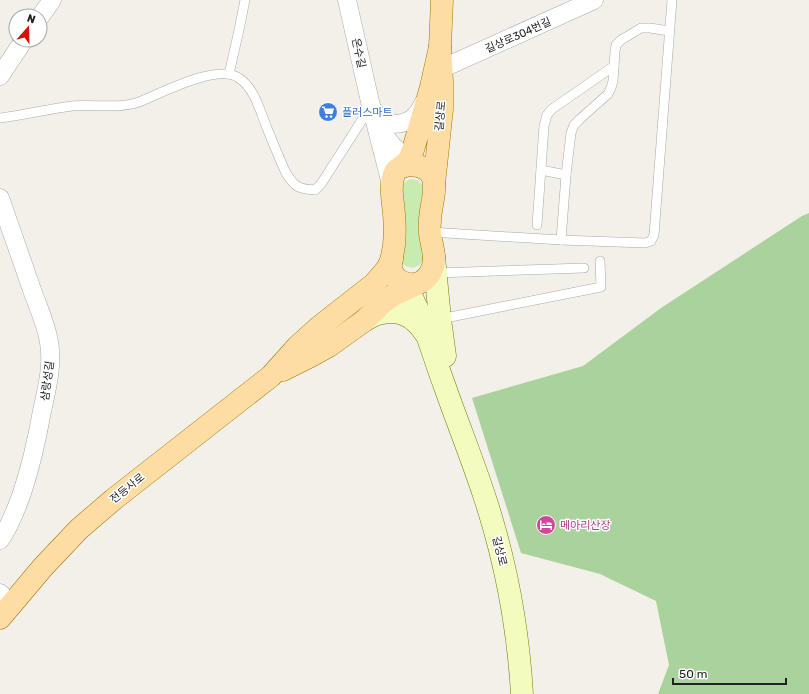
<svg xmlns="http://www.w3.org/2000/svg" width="809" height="694" font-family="Rubik,'Noto Sans KR',sans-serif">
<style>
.grass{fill:#c8ecaf}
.forest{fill:#a9d29d}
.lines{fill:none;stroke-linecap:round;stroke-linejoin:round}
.lane-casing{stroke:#a9a9a9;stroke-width:10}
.street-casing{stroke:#a9a9a9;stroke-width:19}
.secondary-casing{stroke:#687f03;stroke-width:23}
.primary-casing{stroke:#a07700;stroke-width:23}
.lane{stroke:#fff;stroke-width:9}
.street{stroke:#fff;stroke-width:18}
.secondary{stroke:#f3fbbe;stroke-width:22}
.primary{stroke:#fddda3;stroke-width:22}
.labels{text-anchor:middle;stroke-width:3;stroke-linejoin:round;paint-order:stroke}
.street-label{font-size:11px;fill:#222;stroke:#fff}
.shop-label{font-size:11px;fill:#366cbe;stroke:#fff;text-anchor:start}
.hotel-label{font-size:11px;fill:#b23c85;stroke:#fff;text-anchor:start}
</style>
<rect width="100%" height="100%" fill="#f2f0e9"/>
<!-- grass -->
<path class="grass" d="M411,179C418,180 421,182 423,188C421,200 419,212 419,223C419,232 420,240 421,248C421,253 423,257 422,261C420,266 414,269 409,267C404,266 402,262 401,258C402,242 404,225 404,208C404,202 401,190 402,186C404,182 407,180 411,179Z"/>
<!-- forest -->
<polygon class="forest" points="809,213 809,694 658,694 669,665 656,601 600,574 521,553 472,398 583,366 661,308 802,216"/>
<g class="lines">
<defs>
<g id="lane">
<polyline points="229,74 239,30 245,0"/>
<path d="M0,118C24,115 48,109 72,106C93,104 119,109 139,102C162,93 217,63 239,78C255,89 260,111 267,128C273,143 279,158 286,173C295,187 298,189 315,190L321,184L371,106"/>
<polyline points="541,170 566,175"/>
<polyline points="537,225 544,126 547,115 552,109 614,66"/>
<polyline points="430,232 561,240 645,243 651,241 654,235 672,0"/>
<polyline points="561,240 566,175 571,133 574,125 580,119 608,94 611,88 613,81 615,52 616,45 621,40 641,28 650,28 669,31"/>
<polyline points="436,273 584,268"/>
<polyline points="440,319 601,287 600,261"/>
</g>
<g id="street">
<polyline points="347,0 371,106 392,188"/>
<polyline points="40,17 52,0"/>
<polyline points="441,69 594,0"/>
<polyline points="0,76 24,40"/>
<path d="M371,107C374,111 377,117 381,120C384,123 388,124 392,124C410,124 417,117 424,102"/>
<path d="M380,127C389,146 402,155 420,166"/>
<path d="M0,198C11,229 21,259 32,290C38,307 46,323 49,342C53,365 47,388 42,411C37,439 31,466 22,493C16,510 10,526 0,540"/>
<polyline points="0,593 11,604"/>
</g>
<g id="secondary">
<polyline points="434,257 440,319 445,356"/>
<path d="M401,282C415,298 421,318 428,338C434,355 439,371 445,387C458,424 473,461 485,498C506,562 518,627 522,694"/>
<path d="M364,321C369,318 373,315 378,314C399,308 414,316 425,333"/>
</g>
<g id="primary">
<polyline points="440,47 442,0"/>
<path d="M411,165C419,166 427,167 432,176C438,188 430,207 430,221C430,224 429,229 430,233C431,244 436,255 433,266C431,274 424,283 415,284C406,285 396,281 392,272C389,264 393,254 394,245C395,235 395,225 394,214C393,201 389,185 395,172C398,167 405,166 411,165Z"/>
<polyline points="402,166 409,160 413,150 431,87 440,47 442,82 442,109 434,184"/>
<polyline points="283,370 311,356 329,346 364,321 383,302 395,294 417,284"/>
<polyline points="0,618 43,567 79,529 114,499 271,376 297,347 319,327 374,284 387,269 392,259"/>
</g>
</defs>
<!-- lane casing -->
<use href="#lane" class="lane-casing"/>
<!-- street casing -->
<use href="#street" class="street-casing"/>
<!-- secondary casing -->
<use href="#secondary" class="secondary-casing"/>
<!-- primary casing -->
<use href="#primary" class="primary-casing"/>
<!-- lane -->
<use href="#lane" class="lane"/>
<!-- street -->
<use href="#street" class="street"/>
<!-- secondary -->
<use href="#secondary" class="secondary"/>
<!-- primary -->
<use href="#primary" class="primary"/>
</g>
<!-- icons -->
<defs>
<symbol id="supermarket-disc" viewBox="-11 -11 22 22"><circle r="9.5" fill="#3f7fe0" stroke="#fff"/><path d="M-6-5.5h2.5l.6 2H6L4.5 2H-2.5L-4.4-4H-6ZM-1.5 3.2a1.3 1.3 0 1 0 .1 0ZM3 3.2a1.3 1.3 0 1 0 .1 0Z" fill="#fff"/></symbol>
<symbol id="hotel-disc" viewBox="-11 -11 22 22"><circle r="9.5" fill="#d1479c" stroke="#fff"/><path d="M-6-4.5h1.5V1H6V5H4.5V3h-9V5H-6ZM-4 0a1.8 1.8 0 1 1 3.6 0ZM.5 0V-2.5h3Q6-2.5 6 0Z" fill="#fff"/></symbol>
</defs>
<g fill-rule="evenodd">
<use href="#supermarket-disc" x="317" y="101" width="22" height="22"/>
<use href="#hotel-disc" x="535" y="514" width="22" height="22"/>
</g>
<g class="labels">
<!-- street labels -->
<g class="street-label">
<text transform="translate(518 35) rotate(-24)" y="4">길상로304번길</text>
<text transform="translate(359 53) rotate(78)" y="4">온수길</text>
<text transform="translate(440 116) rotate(-85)" y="4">길상로</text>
<text transform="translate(47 381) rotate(-82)" y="4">삼랑성길</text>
<text transform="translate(127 488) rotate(-39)" y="4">전등사로</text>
<text transform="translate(500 551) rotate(76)" y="4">길상로</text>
</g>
<!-- shop labels -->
<g class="shop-label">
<text x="342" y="116">플러스마트</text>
</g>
<!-- hotel labels -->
<g class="hotel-label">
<text x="560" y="529">메아리산장</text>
</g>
</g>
<!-- north arrow -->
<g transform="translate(28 28) rotate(20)"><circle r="19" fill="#ffffff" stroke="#a7a7a7"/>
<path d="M0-3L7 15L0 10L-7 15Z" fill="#d41000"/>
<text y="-6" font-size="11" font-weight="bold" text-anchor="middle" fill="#222222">N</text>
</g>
<!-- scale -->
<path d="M673 678v6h113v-6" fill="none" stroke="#222222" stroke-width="2"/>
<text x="679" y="678" font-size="12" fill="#222222" stroke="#ffffff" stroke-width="3" paint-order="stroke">50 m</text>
</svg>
